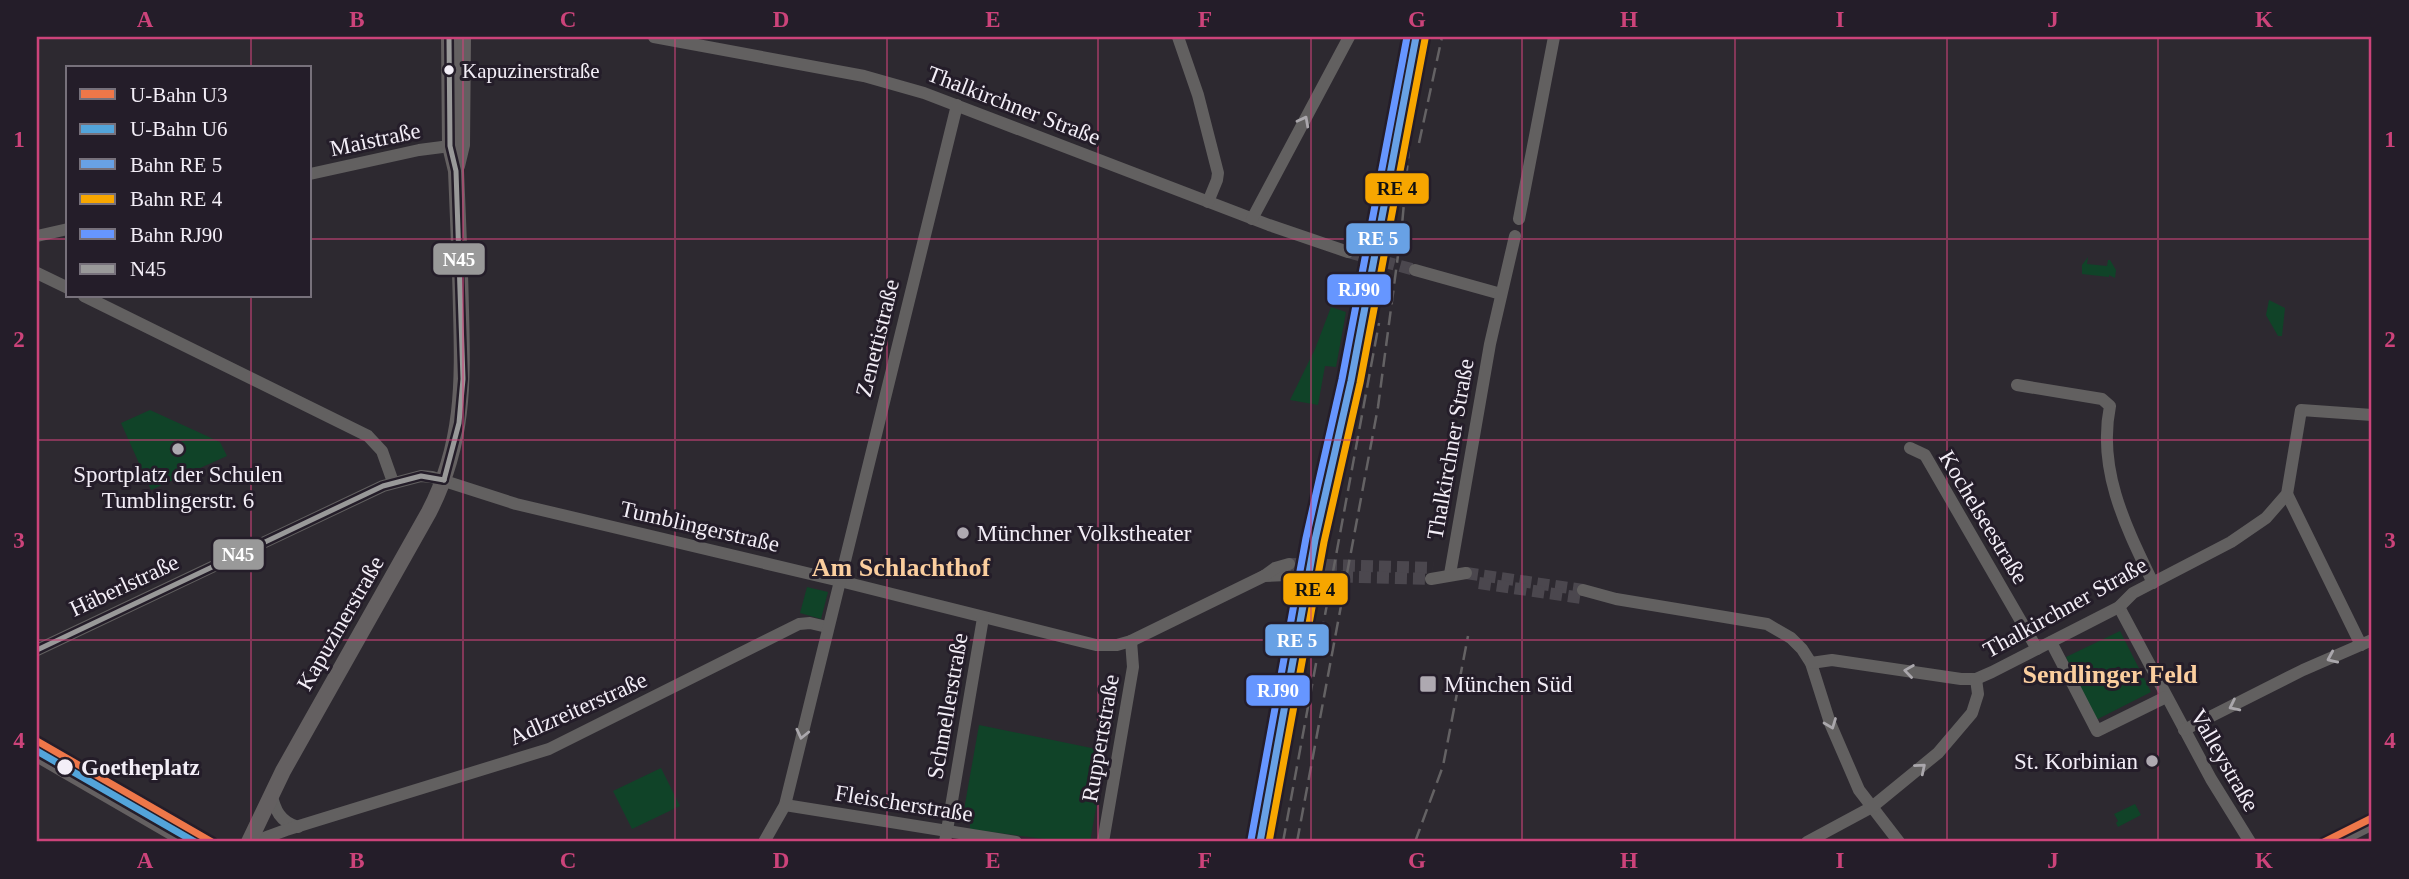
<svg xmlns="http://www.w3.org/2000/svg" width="2409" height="879" font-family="Georgia,serif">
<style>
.green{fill:#104328}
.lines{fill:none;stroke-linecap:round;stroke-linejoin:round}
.minor-tunnel{stroke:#4b474e;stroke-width:12;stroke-dasharray:12 6;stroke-linecap:butt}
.minor{stroke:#626060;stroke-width:12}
.major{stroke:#646061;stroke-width:16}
.rail{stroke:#646264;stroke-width:2.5;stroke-dasharray:14 7;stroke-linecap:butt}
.bus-1-casing{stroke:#241d29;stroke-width:10}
.bus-1{stroke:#999;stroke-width:5}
.rail-1-casing{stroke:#241d29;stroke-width:12}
.rail-2-casing{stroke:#241d29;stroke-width:12}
.rail-3-casing{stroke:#241d29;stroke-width:12}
.rail-1{stroke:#68a1e5;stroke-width:7}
.rail-2{stroke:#f7a600;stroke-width:7}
.rail-3{stroke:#6696ff;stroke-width:7}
.metro-1-casing{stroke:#241d29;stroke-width:12}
.metro-2-casing{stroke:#241d29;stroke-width:12}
.metro-1{stroke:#ee7749;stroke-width:7}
.metro-2{stroke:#53a4da;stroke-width:7}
.oneway{stroke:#aaa7ac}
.grid{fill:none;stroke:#cc437a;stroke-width:2;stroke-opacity:0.55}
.bus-dot{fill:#f3eef7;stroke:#241d29;stroke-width:2.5}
.poi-dot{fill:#aea9b1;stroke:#241d29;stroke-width:2.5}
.labels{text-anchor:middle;stroke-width:6;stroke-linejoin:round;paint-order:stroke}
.bus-label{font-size:21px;fill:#f3eef7;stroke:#241d29;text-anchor:start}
.street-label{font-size:23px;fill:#f3eef7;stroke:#241d29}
.poi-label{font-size:23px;fill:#f3eef7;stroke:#241d29;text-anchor:start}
.stop-label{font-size:23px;font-weight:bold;fill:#f3eef7;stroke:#241d29;text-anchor:start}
.quarter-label{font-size:26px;font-weight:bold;fill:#fbce9e;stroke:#241d29}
.line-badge{stroke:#241d29;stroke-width:2.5}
.badge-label{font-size:19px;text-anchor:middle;font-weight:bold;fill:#fff}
.pale-badge-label{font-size:19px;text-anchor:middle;font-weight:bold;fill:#111}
.neatline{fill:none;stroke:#cc437a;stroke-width:2.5}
.grid-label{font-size:23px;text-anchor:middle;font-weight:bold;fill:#cc437a}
</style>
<rect width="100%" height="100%" fill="#2d2930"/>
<!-- green -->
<g class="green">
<polygon points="2088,257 2087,264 2107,266 2108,260 2110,260 2116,270 2115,278 2109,275 2109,277 2082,274 2082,265"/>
<polygon points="2269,300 2285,308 2282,336 2278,336 2266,315"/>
<polygon points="1331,307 1346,312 1336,367 1325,366 1318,405 1290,400 1315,349"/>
<polygon points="150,410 220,442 227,456 151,490 121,423"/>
<polygon points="807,587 828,592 821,619 800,613"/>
<polygon points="2120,631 2151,692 2096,720 2066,657"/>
<polygon points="979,725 1106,751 1090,842 1067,842 970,829 970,822 962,821"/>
<polygon points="661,768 680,806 632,829 613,791"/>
<polygon points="2135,804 2141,815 2118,827 2116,823 2118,821 2114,814"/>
</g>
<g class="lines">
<!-- minor-tunnel -->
<g class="minor-tunnel">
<polyline points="1348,252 1415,270"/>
<polyline points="1289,564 1433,568"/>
<polyline points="1466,573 1583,590"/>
<polyline points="1287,575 1431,579"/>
<polyline points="1479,583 1582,598"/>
</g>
<!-- minor -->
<g class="minor">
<polyline points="654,37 864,76 924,93 1269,225 1348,252"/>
<polyline points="1178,37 1198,95 1218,173 1217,180 1208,202"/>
<polyline points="310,174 419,150 450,146"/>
<polyline points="1252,219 1349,37"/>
<polyline points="1519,219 1554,37"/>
<polyline points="37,236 68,229"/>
<polyline points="1415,270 1501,294"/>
<polyline points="37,273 68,288"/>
<polyline points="84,296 368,436 382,451 393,482"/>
<path d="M2017,385L2102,399L2110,406C2097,470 2126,527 2153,583"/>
<polyline points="1910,448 1925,455 2037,649"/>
<polyline points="2287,494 2361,645"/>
<polyline points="1450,574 1490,344 1515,236"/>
<polyline points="1264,576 1287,575"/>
<polyline points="1431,579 1466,573"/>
<polyline points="1583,590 1616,599 1767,624 1791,638 1802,649 1811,663 1830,723 1859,790 1899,842"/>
<polyline points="2119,607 2211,779 2250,842"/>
<polyline points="2051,642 2097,731 2166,697"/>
<polyline points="37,650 383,486 421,476 432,477 516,504 840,581 1096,645 1117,645 1131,641 1264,576 1275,568 1289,564"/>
<polyline points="1811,663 1832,660 1961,679 1976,679 1992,672 2119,607 2133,593 2231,542 2266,518 2287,494 2301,410 2372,415"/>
<polyline points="2184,730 2303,670 2372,640"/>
<path d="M271,793C275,810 280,822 298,827"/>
<polyline points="785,805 1016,842"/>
<polyline points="253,842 286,830 549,749 799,624 810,623 827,627"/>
<polyline points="764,842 785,805 957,105"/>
<polyline points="945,842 983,618"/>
<polyline points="1103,842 1133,667 1131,641"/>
<polyline points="1807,842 1872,807 1938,753 1972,713 1978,694 1976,679"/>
</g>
<!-- major -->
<g class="major">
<polyline points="457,166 462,145 463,37"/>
<polyline points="37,754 189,842"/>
<path d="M249,842L283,771L429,512C464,444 463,383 461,310C460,263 458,217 456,171L450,146L449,37"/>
<polyline points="2332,842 2372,822"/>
</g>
<!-- rail -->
<g class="rail">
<polyline points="1419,143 1442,37"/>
<polyline points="1283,842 1379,323"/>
<polyline points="1297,842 1378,407 1402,225 1419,37"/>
<polyline points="1415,842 1443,766 1468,636"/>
</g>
<defs>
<g id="bus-1">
<polyline points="444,480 459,423 463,379 456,171 450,146 449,37"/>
<polyline points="37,650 383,486 421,476 444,480"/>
</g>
</defs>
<!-- bus-1 casing -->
<use href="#bus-1" class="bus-1-casing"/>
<!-- bus-1 -->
<use href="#bus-1" class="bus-1"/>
<defs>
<polyline id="rail-1" points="1260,842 1315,540 1351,381 1416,37"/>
<polyline id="rail-2" points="1269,842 1324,542 1360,383 1425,39"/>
<polyline id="rail-3" points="1251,840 1306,538 1342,379 1407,37"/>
</defs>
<!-- rail-1 casing -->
<use href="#rail-1" class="rail-1-casing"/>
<!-- rail-2 casing -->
<use href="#rail-2" class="rail-2-casing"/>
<!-- rail-3 casing -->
<use href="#rail-3" class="rail-3-casing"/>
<!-- rail-1 -->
<use href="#rail-1" class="rail-1"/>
<!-- rail-2 -->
<use href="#rail-2" class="rail-2"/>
<!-- rail-3 -->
<use href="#rail-3" class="rail-3"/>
<defs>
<g id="metro-1">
<polyline points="37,741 212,842"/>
<polyline points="2324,842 2372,818"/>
</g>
<polyline id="metro-2" points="37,751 195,842"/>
</defs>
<!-- metro-1 casing -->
<use href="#metro-1" class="metro-1-casing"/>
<!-- metro-2 casing -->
<use href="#metro-2" class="metro-2-casing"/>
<!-- metro-1 -->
<use href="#metro-1" class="metro-1"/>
<!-- metro-2 -->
<use href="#metro-2" class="metro-2"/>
</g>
<!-- one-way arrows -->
<defs><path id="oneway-chevron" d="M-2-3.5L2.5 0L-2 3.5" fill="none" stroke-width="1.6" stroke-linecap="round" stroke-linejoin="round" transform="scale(1.75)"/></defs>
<g class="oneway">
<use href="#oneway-chevron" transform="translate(1304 121) rotate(-62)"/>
<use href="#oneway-chevron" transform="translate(2332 658) rotate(156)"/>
<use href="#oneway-chevron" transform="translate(1909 671) rotate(-172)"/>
<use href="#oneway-chevron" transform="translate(2234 706) rotate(154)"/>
<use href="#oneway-chevron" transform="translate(1831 724) rotate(69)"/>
<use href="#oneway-chevron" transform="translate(802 734) rotate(103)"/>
<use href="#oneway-chevron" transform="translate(1921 768) rotate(-40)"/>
</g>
<!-- grid -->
<path class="grid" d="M251,37V68M463,37V842M675,37V842M887,37V842M1098,37V842M1311,37V842M1522,37V842M1735,37V842M1947,37V842M2158,37V842M37,239H68M310,239H2372M251,296V842M37,440H2372M37,640H2372"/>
<!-- markers -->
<g class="bus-dot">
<circle cx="449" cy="70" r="6"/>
<circle cx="65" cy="767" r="9"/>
</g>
<g class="poi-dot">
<circle cx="178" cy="449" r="7"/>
<circle cx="963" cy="533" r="7"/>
<rect x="1419" y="675" width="18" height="18" rx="3.5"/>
<circle cx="2152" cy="761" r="7"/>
</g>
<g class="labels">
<!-- bus labels -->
<g class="bus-label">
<text x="462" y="78">Kapuzinerstraße</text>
</g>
<!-- street labels -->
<g class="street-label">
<text transform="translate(1014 105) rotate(21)" y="8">Thalkirchner Straße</text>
<text transform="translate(375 139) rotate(-12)" y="8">Maistraße</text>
<text transform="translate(877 338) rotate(-76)" y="8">Zenettistraße</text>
<text transform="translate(1450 449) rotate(-80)" y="8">Thalkirchner Straße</text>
<text transform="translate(1984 517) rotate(59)" y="8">Kochelseestraße</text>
<text transform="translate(700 526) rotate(13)" y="8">Tumblingerstraße</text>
<text transform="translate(124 585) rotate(-25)" y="8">Häberlstraße</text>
<text transform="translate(2065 607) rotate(-29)" y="8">Thalkirchner Straße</text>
<text transform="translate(340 623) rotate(-60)" y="8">Kapuzinerstraße</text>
<text transform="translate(947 706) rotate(-80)" y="8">Schmellerstraße</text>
<text transform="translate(578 708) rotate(-24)" y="8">Adlzreiterstraße</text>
<text transform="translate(1100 738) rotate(-80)" y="8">Ruppertstraße</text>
<text transform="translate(2225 760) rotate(60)" y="8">Valleystraße</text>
<text transform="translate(904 803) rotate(9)" y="8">Fleischerstraße</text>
</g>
<!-- poi labels -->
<g class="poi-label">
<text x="178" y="482" text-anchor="middle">Sportplatz der Schulen<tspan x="178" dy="26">Tumblingerstr. 6</tspan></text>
<text x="977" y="541">Münchner Volkstheater</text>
<text x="1444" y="692">München Süd</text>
<text x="2138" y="769" text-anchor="end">St. Korbinian</text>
</g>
<!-- stop labels -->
<g class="stop-label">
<text x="81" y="775">Goetheplatz</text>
</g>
<!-- quarter labels -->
<g class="quarter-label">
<text x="901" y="576">Am Schlachthof</text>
<text x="2110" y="683">Sendlinger Feld</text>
</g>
</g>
<g class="line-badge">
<rect x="1364" y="172" width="66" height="33" rx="7" fill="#f7a600"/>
<rect x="1345" y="222" width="66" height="33" rx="7" fill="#68a1e5"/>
<rect x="432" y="242" width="54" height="34" rx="7" fill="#999"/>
<rect x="1326" y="273" width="66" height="33" rx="7" fill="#6696ff"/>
<rect x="212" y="538" width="53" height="33" rx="7" fill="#999"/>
<rect x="1282" y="572" width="67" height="34" rx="7" fill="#f7a600"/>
<rect x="1264" y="623" width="66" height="34" rx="7" fill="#68a1e5"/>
<rect x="1245" y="674" width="66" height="33" rx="7" fill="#6696ff"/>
</g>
<g class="badge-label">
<text x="1378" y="245">RE 5</text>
<text x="459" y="266">N45</text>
<text x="1359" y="296">RJ90</text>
<text x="238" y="561">N45</text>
<text x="1297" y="647">RE 5</text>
<text x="1278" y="697">RJ90</text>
</g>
<g class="pale-badge-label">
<text x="1397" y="195">RE 4</text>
<text x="1315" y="596">RE 4</text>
</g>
<!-- border -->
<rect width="2409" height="879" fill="none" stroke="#241d29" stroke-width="77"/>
<!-- legend -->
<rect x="66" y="66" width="245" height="231" fill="#241d29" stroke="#77717b" stroke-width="2"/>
<rect x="80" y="89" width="35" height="10" fill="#ee7749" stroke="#77717b" stroke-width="2"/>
<text x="130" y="102" font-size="21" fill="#f3eef7">U-Bahn U3</text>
<rect x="80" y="124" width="35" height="10" fill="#53a4da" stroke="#77717b" stroke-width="2"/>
<text x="130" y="136" font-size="21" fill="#f3eef7">U-Bahn U6</text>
<rect x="80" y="159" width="35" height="10" fill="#68a1e5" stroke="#77717b" stroke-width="2"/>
<text x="130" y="172" font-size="21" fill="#f3eef7">Bahn RE 5</text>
<rect x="80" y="194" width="35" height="10" fill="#f7a600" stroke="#77717b" stroke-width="2"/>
<text x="130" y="206" font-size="21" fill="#f3eef7">Bahn RE 4</text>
<rect x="80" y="229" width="35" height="10" fill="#6696ff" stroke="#77717b" stroke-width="2"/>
<text x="130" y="242" font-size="21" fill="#f3eef7">Bahn RJ90</text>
<rect x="80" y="264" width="35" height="10" fill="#999999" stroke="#77717b" stroke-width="2"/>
<text x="130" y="276" font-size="21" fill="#f3eef7">N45</text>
<rect x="38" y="38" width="2332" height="802" class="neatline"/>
<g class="grid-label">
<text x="145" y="27">A</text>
<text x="357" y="27">B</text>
<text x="568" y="27">C</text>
<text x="781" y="27">D</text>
<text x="993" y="27">E</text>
<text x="1205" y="27">F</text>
<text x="1417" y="27">G</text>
<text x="1629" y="27">H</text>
<text x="1840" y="27">I</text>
<text x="2053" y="27">J</text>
<text x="2264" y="27">K</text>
<text x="19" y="147">1</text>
<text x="2390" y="147">1</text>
<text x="19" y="347">2</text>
<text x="2390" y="347">2</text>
<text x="19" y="548">3</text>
<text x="2390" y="548">3</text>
<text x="19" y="748">4</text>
<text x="2390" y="748">4</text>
<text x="145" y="868">A</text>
<text x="357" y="868">B</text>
<text x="568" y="868">C</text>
<text x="781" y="868">D</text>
<text x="993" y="868">E</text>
<text x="1205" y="868">F</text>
<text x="1417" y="868">G</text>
<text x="1629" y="868">H</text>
<text x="1840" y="868">I</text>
<text x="2053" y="868">J</text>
<text x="2264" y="868">K</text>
</g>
</svg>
